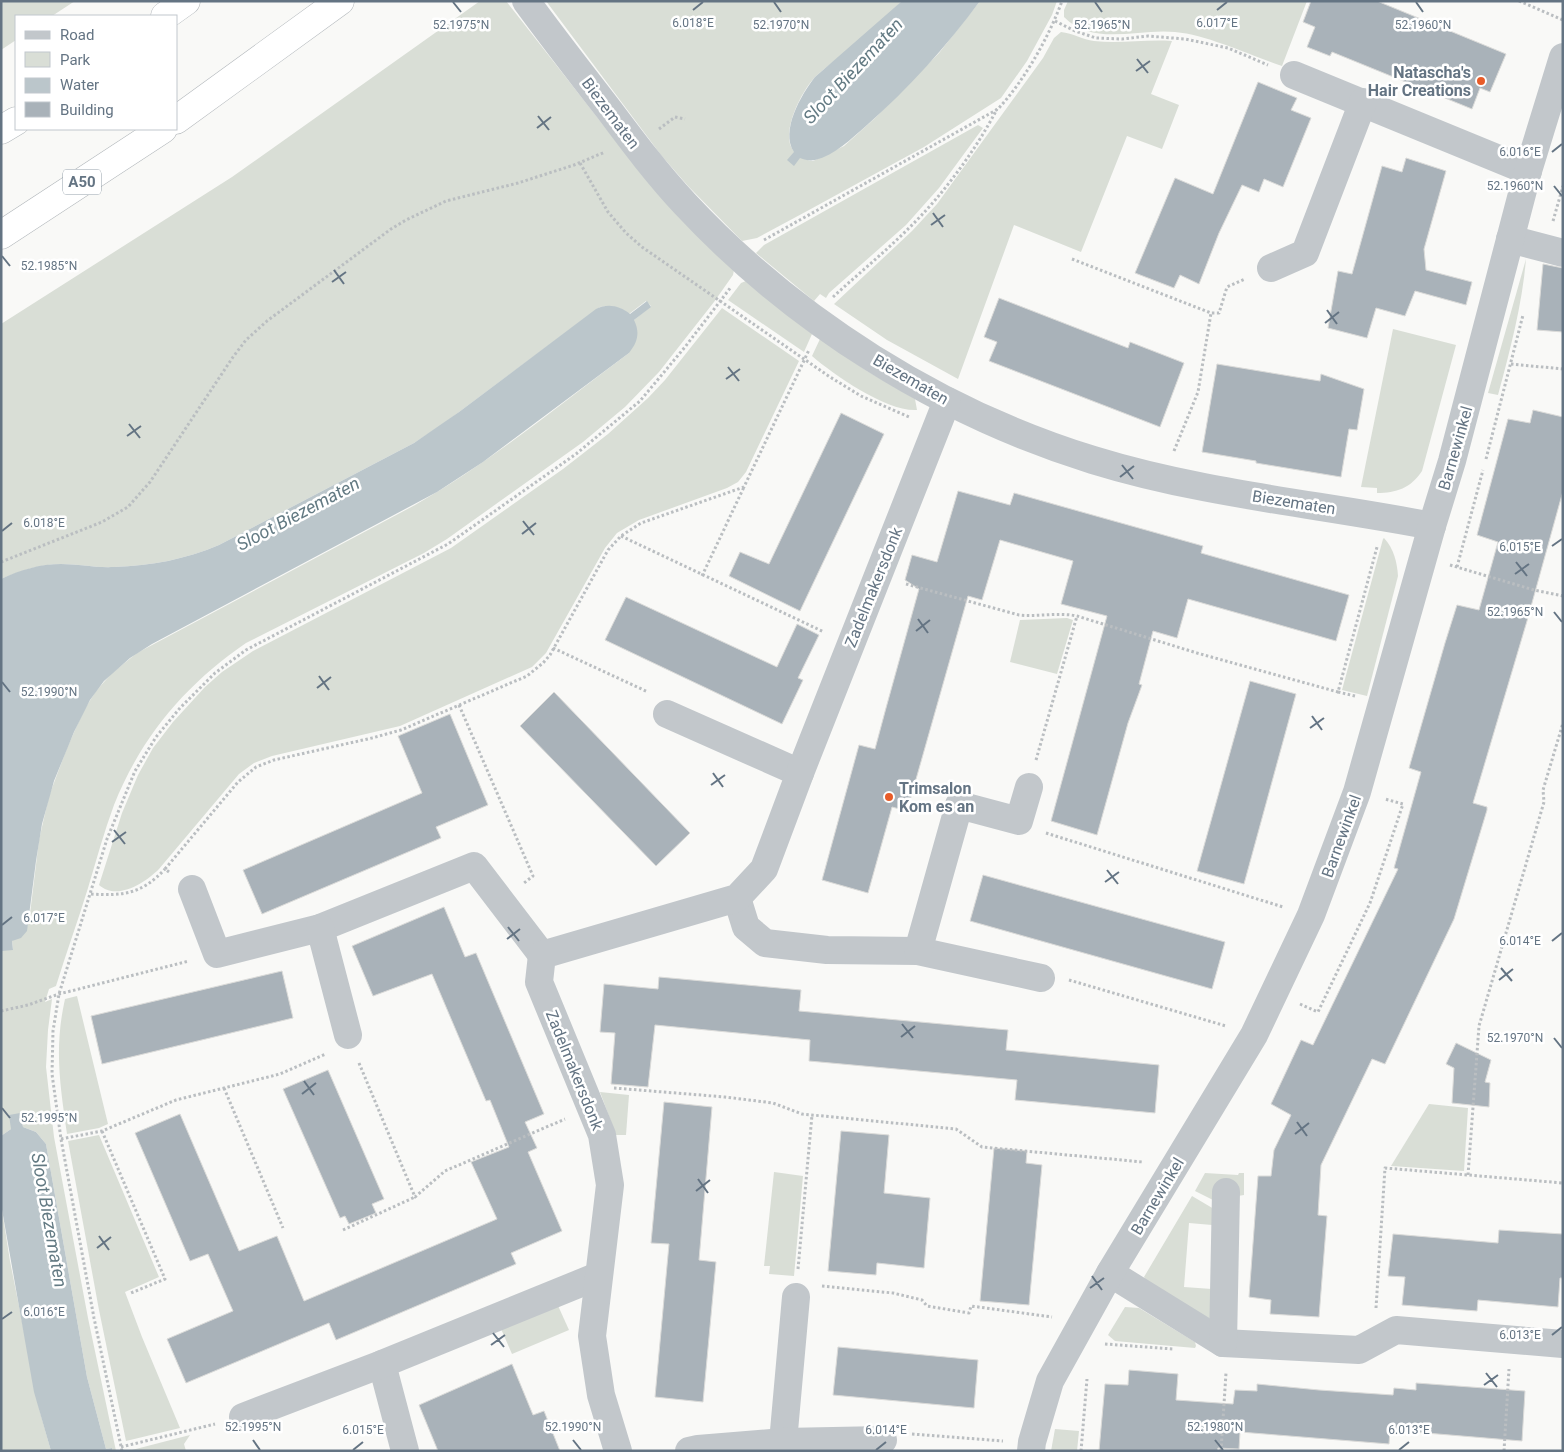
<svg xmlns="http://www.w3.org/2000/svg" width="1564" height="1452" font-family="Roboto,sans-serif">
<style>
.green{fill:#d9ded6}
.water{fill:#bbc6cb}
.building{fill:#a9b2b9;stroke:#dbdbd9}
.lines{fill:none;stroke-linecap:round;stroke-linejoin:round}
.highway-casing{stroke:#b3b8bc;stroke-width:29}
.path{stroke:#babec1;stroke-width:3;stroke-dasharray:2.5 2.5;stroke-linecap:butt}
.street{stroke:#c2c7cb;stroke-width:28}
.highway{stroke:#fff;stroke-width:28}
.ticks{fill:none;stroke:#647483;stroke-width:2}
.poi-dot{fill:#e85c29;stroke:#fff;stroke-width:2}
.labels{text-anchor:middle;stroke-width:5;stroke-linejoin:round;paint-order:stroke}
.shield{fill:#fff;stroke:#929ea8;stroke-width:1}
.shield-label{font-size:15px;font-weight:bold;fill:#647483}
.poi-label{font-size:16px;font-weight:bold;fill:#647483;stroke:#fff;text-anchor:end}
.street-label{font-size:16px;fill:#647483;stroke:#fff}
.water-label{font-size:18px;font-style:italic;fill:#637a83;stroke:#fff}
.ticks-label{font-size:12px;text-anchor:middle;fill:#647483;stroke:#fff;stroke-width:5;stroke-linejoin:round;paint-order:stroke}
</style>
<rect width="100%" height="100%" fill="#f9f9f7"/>
<!-- green -->
<g class="green">
<polygon points="1,1 75,1 52,16 16,16 16,40 1,50"/>
<path d="M480,1H506L640,172L677,215L734,270L733,275L714,302L659,372L625,407L583,442L447,539L424,553L246,643C186,684 141,737 114,805C104,832 96,861 88,888C78,921 66,953 56,986L49,989L45,1002L52,999L48,1030L46,1067L54,1137L88,1318L116,1451H112V1448L106,1449L87,1377L46,1144L36,1132L23,1127L20,1113L11,1129L1,1136V941L13,950L12,941L29,922L39,840L49,796L67,748L84,710L96,691L112,673L137,653L415,505C491,462 559,405 629,353L634,320L651,306L646,301L629,314C621,307 611,305 600,307L443,424L414,443L219,545C186,559 151,566 114,567C96,568 79,564 61,564C40,564 20,571 1,579V324L232,177Z"/>
<path d="M546,1H902C882,21 860,39 839,57C831,64 822,70 815,77C802,91 785,124 790,144C793,154 803,160 813,161L844,146L874,119L939,53L980,1H1057L1052,15L1027,61L1001,98L924,147L809,210L757,238L742,241L688,186L661,155Z"/>
<path d="M1068,1H1307L1282,66C1249,55 1208,35 1175,32C1138,28 1093,47 1064,17V10Z"/>
<path d="M1061,32C1073,33 1083,40 1094,41C1120,44 1146,39 1172,41L1151,94L1179,105L1162,149L1127,136L1081,252L1014,225L958,379L887,340L834,304L912,231L937,204L1043,58L1054,38Z"/>
<polygon points="978,125 983,128 939,188 906,225 829,293 826,298 820,294 814,301 756,253 764,245"/>
<path d="M1526,259C1522,306 1510,350 1498,395L1488,393Z"/>
<polygon points="746,281 812,334 804,352 728,300 741,283"/>
<path d="M722,308L799,361L746,472L738,482L727,488L639,520L617,533L605,548L546,653L532,667L400,726L272,756L254,763L239,774L159,869C145,883 117,901 99,885L122,813L138,775L153,748L173,722L205,687L222,672L253,651L451,548L563,469L608,434L648,398L665,380Z"/>
<path d="M1393,329L1456,345L1422,471C1411,488 1396,493 1377,493V488L1361,487Z"/>
<path d="M820,339L867,371L915,399L917,410C887,412 834,375 812,356Z"/>
<path d="M1384,538C1394,549 1397,562 1398,576L1367,696L1342,690L1383,539Z"/>
<polygon points="1067,618 1073,620 1057,674 1010,662 1020,620"/>
<path d="M77,996L108,1124L99,1128L67,1134C60,1085 54,1048 65,999Z"/>
<polygon points="600,1092 629,1095 626,1135 616,1135"/>
<polygon points="1429,1104 1468,1108 1464,1171 1391,1166"/>
<polygon points="99,1135 159,1277 125,1292 142,1337 180,1428 126,1441 99,1310 68,1141"/>
<polygon points="774,1172 803,1176 794,1276 769,1274 770,1266 764,1266"/>
<polygon points="1205,1173 1238,1175 1239,1173 1244,1173 1244,1195 1213,1200 1195,1191"/>
<polygon points="1192,1196 1214,1209 1212,1225 1189,1223 1184,1287 1212,1289 1210,1320 1151,1288 1144,1277"/>
<polygon points="1,1204 10,1261 40,1412 51,1451 1,1451"/>
<polygon points="555,1299 569,1330 512,1354 498,1322"/>
<polygon points="1125,1307 1139,1308 1195,1342 1196,1346 1195,1348 1115,1341 1108,1335"/>
<polygon points="1055,1429 1079,1431 1077,1451 1051,1451"/>
<polygon points="190,1435 184,1444 186,1451 128,1451"/>
</g>
<!-- water -->
<g class="water">
<path d="M902,1H980C947,46 908,89 866,126C851,139 835,155 815,160C810,161 805,160 800,158L794,166L787,160L794,152C780,131 801,95 815,77Z"/>
<path d="M647,301L651,307L634,320C640,332 638,342 629,353L483,462L437,492L152,644L130,658L104,681L90,700L74,732L54,781L42,824L36,861L27,931L21,938L12,941L13,950L2,951L1,579C20,570 40,564 61,564C79,564 96,568 114,567C151,566 186,559 219,545L414,443L459,412L596,309C608,303 620,306 630,314Z"/>
<polygon points="20,1113 23,1127 36,1132 46,1144 87,1377 106,1449 112,1448 112,1451 51,1451 34,1392 1,1204 1,1136 11,1129 9,1115"/>
</g>
<!-- building -->
<g class="building">
<polygon points="1311,1 1377,1 1506,54 1490,92 1480,88 1472,109 1332,52 1330,56 1307,47 1315,27 1303,22"/>
<polygon points="1258,82 1297,98 1291,110 1311,118 1283,187 1264,179 1259,192 1242,185 1219,233 1199,284 1180,275 1174,288 1135,273 1175,178 1213,194"/>
<polygon points="1406,158 1446,171 1424,249 1426,270 1472,282 1466,305 1415,291 1405,316 1376,308 1367,338 1328,328 1338,271 1352,274 1382,166 1402,172"/>
<polygon points="1543,264 1563,268 1563,332 1537,330"/>
<polygon points="999,298 1128,348 1130,342 1184,363 1160,427 989,361 997,342 984,337"/>
<polygon points="1217,364 1320,381 1321,374 1364,389 1357,430 1349,429 1341,477 1256,463 1256,461 1202,452"/>
<polygon points="1533,410 1563,417 1563,491 1527,621 1473,803 1487,807 1487,810 1454,919 1385,1064 1372,1059 1321,1165 1318,1215 1327,1216 1319,1317 1270,1314 1271,1300 1249,1297 1258,1176 1271,1176 1274,1150 1291,1115 1271,1104 1301,1040 1313,1045 1398,869 1394,868 1421,772 1409,768 1445,643 1457,605 1479,610 1498,542 1477,535 1508,419 1530,423"/>
<polygon points="841,413 884,434 800,611 729,576 740,552 769,564"/>
<polygon points="958,491 1010,505 1014,493 1203,546 1201,553 1349,595 1336,641 1188,599 1177,638 1153,631 1139,684 1142,685 1128,723 1097,835 1051,821 1107,616 1061,604 1073,561 1000,540 982,600 968,596 907,811 892,807 868,893 822,880 859,745 875,749 886,708 919,589 905,580 912,555 937,562"/>
<polygon points="626,597 777,667 797,624 819,635 798,678 803,680 782,724 605,640"/>
<polygon points="1250,681 1296,694 1244,884 1197,871"/>
<polygon points="554,692 690,833 656,866 520,726"/>
<polygon points="450,714 488,805 436,827 441,838 262,914 243,870 422,793 398,736"/>
<polygon points="983,875 1225,942 1212,989 970,921"/>
<polygon points="444,907 465,957 476,953 544,1114 525,1122 537,1148 528,1152 562,1231 511,1253 516,1264 336,1340 329,1323 186,1383 167,1339 233,1311 208,1254 190,1261 135,1133 180,1114 239,1251 277,1236 304,1301 497,1219 471,1162 509,1147 490,1100 486,1101 432,974 373,996 352,946"/>
<polygon points="282,971 293,1018 102,1064 91,1016"/>
<polygon points="659,977 801,990 799,1011 1008,1030 1006,1050 1159,1065 1155,1113 1015,1100 1017,1080 809,1061 810,1040 655,1025 648,1087 611,1084 615,1033 600,1032 604,984 658,989"/>
<polygon points="1456,1043 1491,1060 1485,1082 1490,1083 1489,1107 1452,1103 1454,1068 1446,1064"/>
<polygon points="328,1070 384,1199 372,1204 376,1213 349,1224 345,1216 340,1218 283,1089"/>
<polygon points="664,1102 712,1107 699,1260 716,1262 703,1402 655,1397 669,1244 651,1243"/>
<polygon points="841,1131 889,1135 884,1193 930,1198 924,1268 877,1263 876,1275 828,1271"/>
<polygon points="994,1148 1027,1151 1026,1163 1042,1165 1029,1305 980,1301"/>
<polygon points="1499,1230 1563,1234 1563,1278 1560,1278 1558,1307 1478,1300 1477,1311 1402,1305 1405,1277 1388,1276 1393,1234 1498,1243"/>
<polygon points="838,1347 978,1360 974,1408 833,1395"/>
<polygon points="512,1364 533,1415 544,1411 560,1451 438,1451 419,1405"/>
<polygon points="1129,1370 1178,1374 1176,1400 1233,1404 1235,1390 1257,1391 1257,1384 1319,1390 1393,1395 1394,1388 1416,1390 1416,1383 1525,1391 1522,1441 1390,1430 1389,1444 1240,1432 1239,1449 1218,1448 1217,1451 1099,1451 1105,1384 1128,1385"/>
</g>
<g class="lines">
<defs>
<g id="highway">
<polyline points="165,16 186,1"/>
<polyline points="176,120 340,1"/>
<polyline points="1,130 16,121"/>
<polyline points="1,235 163,129"/>
</g>
</defs>
<!-- highway casing -->
<use href="#highway" class="highway-casing"/>
<!-- path -->
<g class="path">
<polyline points="1519,1 1563,20"/>
<polyline points="1055,21 1075,31 1096,38 1122,39 1148,36 1185,39 1228,48 1268,65"/>
<polyline points="659,129 675,117 685,119"/>
<polyline points="580,163 608,212 626,233 642,247 830,377 861,396 909,417"/>
<polyline points="1553,221 1563,186"/>
<path d="M764,240L998,109C1024,81 1049,37 1062,1"/>
<polyline points="1072,259 1211,313 1219,313 1227,287 1245,279"/>
<path d="M833,297C858,274 885,252 909,228C942,196 976,150 997,109"/>
<polyline points="1511,364 1563,369"/>
<polyline points="1174,451 1198,392 1211,313"/>
<polyline points="1486,459 1523,315"/>
<polyline points="621,536 824,632"/>
<polyline points="1,562 102,522 128,507 150,482 233,357 246,340 267,321 391,229 406,220 446,201 518,183 574,165 605,152"/>
<polyline points="1450,565 1534,590 1563,596"/>
<polyline points="1457,567 1483,470"/>
<polyline points="702,576 744,487"/>
<path d="M906,584L1019,615C1038,617 1058,612 1077,616L1197,653L1338,692"/>
<polyline points="553,648 648,692"/>
<polyline points="1355,696 1338,692 1377,547"/>
<polyline points="459,705 533,876 524,883"/>
<polyline points="1036,760 1077,616"/>
<polyline points="1046,833 1283,907"/>
<polyline points="169,872 165,869 238,782 256,767 274,760 372,738 401,730 527,676 543,663 550,655 608,550 621,536 641,523 744,487 809,350"/>
<path d="M91,894C123,896 142,894 165,869"/>
<polyline points="1069,980 1226,1026"/>
<polyline points="1300,1004 1318,1012 1370,903 1403,804 1385,799"/>
<polyline points="1,1011 28,1005 59,994 189,961"/>
<polyline points="359,1063 415,1197 445,1171 565,1119"/>
<polyline points="224,1088 283,1228"/>
<polyline points="614,1088 725,1097 773,1103 802,1114 956,1129 982,1147 1143,1162"/>
<polyline points="102,1131 165,1279 131,1293"/>
<polyline points="61,1139 102,1131 176,1100 280,1074 326,1054"/>
<polyline points="1468,1175 1479,1026 1544,802 1543,790 1563,723"/>
<polyline points="343,1230 415,1197"/>
<polyline points="798,1269 812,1115"/>
<polyline points="822,1286 893,1293 922,1300 927,1306 969,1313 971,1306 1052,1317"/>
<polyline points="1376,1308 1385,1168 1563,1183"/>
<polyline points="1105,1344 1173,1349"/>
<polyline points="912,1434 1003,1441"/>
<polyline points="121,1447 215,1424"/>
<polyline points="122,1451 94,1318 61,1139 52,1074 53,1031 59,994 107,839 135,771 156,737 180,708 215,673 246,650 448,544 576,454 640,401 685,347 731,287"/>
<polyline points="1081,1451 1087,1379"/>
<polyline points="1221,1451 1226,1373"/>
<polyline points="1504,1451 1509,1369"/>
</g>
<!-- street -->
<g class="street">
<path d="M526,1C553,38 581,74 609,110C633,142 657,174 685,204C794,321 940,413 1093,460C1203,494 1319,504 1432,526"/>
<polyline points="1294,75 1528,171"/>
<polyline points="1510,239 1563,253"/>
<polyline points="1271,268 1305,253 1363,102"/>
<polyline points="667,714 800,773"/>
<polyline points="192,889 217,954 320,928 474,866 542,955"/>
<polyline points="737,898 746,927 765,943 827,950 918,951 1041,978"/>
<polyline points="320,928 348,1035"/>
<polyline points="918,951 959,805 1019,821 1029,787"/>
<polyline points="1110,1273 1223,1343 1359,1350 1396,1330 1563,1344"/>
<polyline points="1223,1343 1226,1192"/>
<polyline points="382,1364 405,1451"/>
<polyline points="243,1417 382,1364 598,1276"/>
<polyline points="783,1442 796,1297"/>
<polyline points="618,1451 601,1395 592,1336 610,1185 602,1135 539,982 542,955 737,898 764,869 800,773 947,401"/>
<polyline points="689,1451 698,1449 783,1442 883,1440"/>
<polyline points="1031,1451 1032,1442 1050,1381 1110,1273 1254,1035 1311,915 1357,792 1432,526 1452,461 1528,171 1563,57"/>
</g>
<!-- highway -->
<use href="#highway" class="highway"/>
</g>
<!-- ticks -->
<path class="ticks" d="M453,2L461,12M774,2L781,12M1095,2L1102,12M1416,2L1423,12M693,10L703,2M1217,10L1227,2M1137,59L1148,73M1136,71L1150,61M538,116L549,130M537,128L551,117M1552,152L1562,144M1554,186L1562,196M933,213L943,227M931,225L945,215M2,256L10,266M334,270L344,284M332,282L346,272M1327,310L1337,324M1325,323L1339,312M728,367L739,381M726,379L740,369M129,424L140,438M127,436L141,426M1122,465L1133,479M1120,477L1134,466M523,521L534,535M2,531L12,523M522,534L536,523M1552,546L1562,539M1516,562L1527,576M1515,574L1529,564M1554,612L1562,622M918,619L928,633M916,631L930,620M319,676L329,690M2,682L10,692M317,688L331,677M1312,716L1322,730M1310,728L1324,718M713,773L723,787M711,785L725,775M114,830L125,844M112,842L126,832M1107,870L1118,884M1105,882L1119,872M2,925L12,917M508,927L519,941M507,939L520,929M1552,941L1562,933M1501,968L1512,981M1499,980L1513,969M902,1024L913,1038M901,1037L915,1026M1554,1038L1562,1048M304,1081L314,1095M302,1094L316,1083M2,1108L10,1118M1297,1122L1307,1136M1295,1134L1309,1123M698,1179L708,1193M696,1191L710,1180M99,1236L109,1250M97,1248L111,1237M1092,1276L1102,1290M1090,1288L1104,1278M2,1319L12,1312M493,1333L504,1347M1552,1335L1562,1327M491,1345L505,1335M1486,1373L1497,1387M1484,1385L1498,1375M253,1440L260,1450M573,1440L581,1450M1215,1440L1223,1450M353,1450L363,1442M876,1450L886,1442M1399,1450L1409,1442"/>
<!-- markers -->
<g class="poi-dot">
<circle cx="1481" cy="81" r="5"/>
<circle cx="889" cy="797" r="5"/>
</g>
<g class="labels">
<!-- shield labels -->
<rect class="shield" x="63" y="169.5" width="38" height="25" rx="4"/>
<g class="shield-label">
<text x="82" y="187">A50</text>
</g>
<!-- poi labels -->
<g class="poi-label">
<text x="1471" y="78">Natascha's<tspan x="1471" dy="18">Hair Creations</tspan></text>
<text x="899" y="794" text-anchor="start">Trimsalon<tspan x="899" dy="18">Kom es an</tspan></text>
</g>
<!-- street labels -->
<g class="street-label">
<text transform="translate(611 113) rotate(53)" y="6">Biezematen</text>
<text transform="translate(911 379) rotate(30)" y="6">Biezematen</text>
<text transform="translate(1455 448) rotate(-74)" y="6">Barnewinkel</text>
<text transform="translate(1294 502) rotate(9)" y="6">Biezematen</text>
<text transform="translate(873 587) rotate(-68)" y="6">Zadelmakersdonk</text>
<text transform="translate(1341 836) rotate(-70)" y="6">Barnewinkel</text>
<text transform="translate(575 1070) rotate(68)" y="6">Zadelmakersdonk</text>
<text transform="translate(1157 1196) rotate(-59)" y="6">Barnewinkel</text>
</g>
<!-- water labels -->
<g class="water-label">
<text transform="translate(853 71) rotate(-47)" y="6">Sloot Biezematen</text>
<text transform="translate(298 514) rotate(-28)" y="6">Sloot Biezematen</text>
<text transform="translate(49 1220) rotate(80)" y="6">Sloot Biezematen</text>
</g>
</g>
<g class="ticks-label">
<text x="693" y="27">6.018°E</text>
<text x="1217" y="27">6.017°E</text>
<text x="461" y="29">52.1975°N</text>
<text x="781" y="29">52.1970°N</text>
<text x="1102" y="29">52.1965°N</text>
<text x="1423" y="29">52.1960°N</text>
<text x="1520" y="156">6.016°E</text>
<text x="1515" y="190">52.1960°N</text>
<text x="49" y="270">52.1985°N</text>
<text x="44" y="527">6.018°E</text>
<text x="1520" y="551">6.015°E</text>
<text x="1515" y="616">52.1965°N</text>
<text x="49" y="696">52.1990°N</text>
<text x="44" y="922">6.017°E</text>
<text x="1520" y="945">6.014°E</text>
<text x="1515" y="1042">52.1970°N</text>
<text x="49" y="1122">52.1995°N</text>
<text x="44" y="1316">6.016°E</text>
<text x="1520" y="1339">6.013°E</text>
<text x="253" y="1431">52.1995°N</text>
<text x="573" y="1431">52.1990°N</text>
<text x="1215" y="1431">52.1980°N</text>
<text x="363" y="1434">6.015°E</text>
<text x="886" y="1434">6.014°E</text>
<text x="1409" y="1434">6.013°E</text>
</g>
<!-- border -->
<rect width="1564" height="1452" fill="none" stroke="#647483" stroke-width="5"/>
<!-- legend -->
<rect x="15" y="15" width="162" height="115" fill="#ffffff" stroke="#c1c7cd"/>
<rect x="25" y="31" width="25" height="8" fill="#c2c7cb" stroke="#c1c7cd"/>
<text x="60" y="40" font-size="15" fill="#647483">Road</text>
<rect x="25" y="52" width="25" height="15" fill="#d9ded6" stroke="#c1c7cd"/>
<text x="60" y="65" font-size="15" fill="#647483">Park</text>
<rect x="25" y="78" width="25" height="15" fill="#bbc6cb" stroke="#c1c7cd"/>
<text x="60" y="90" font-size="15" fill="#647483">Water</text>
<rect x="25" y="102" width="25" height="15" fill="#a9b2b9" stroke="#c1c7cd"/>
<text x="60" y="115" font-size="15" fill="#647483">Building</text>
</svg>
